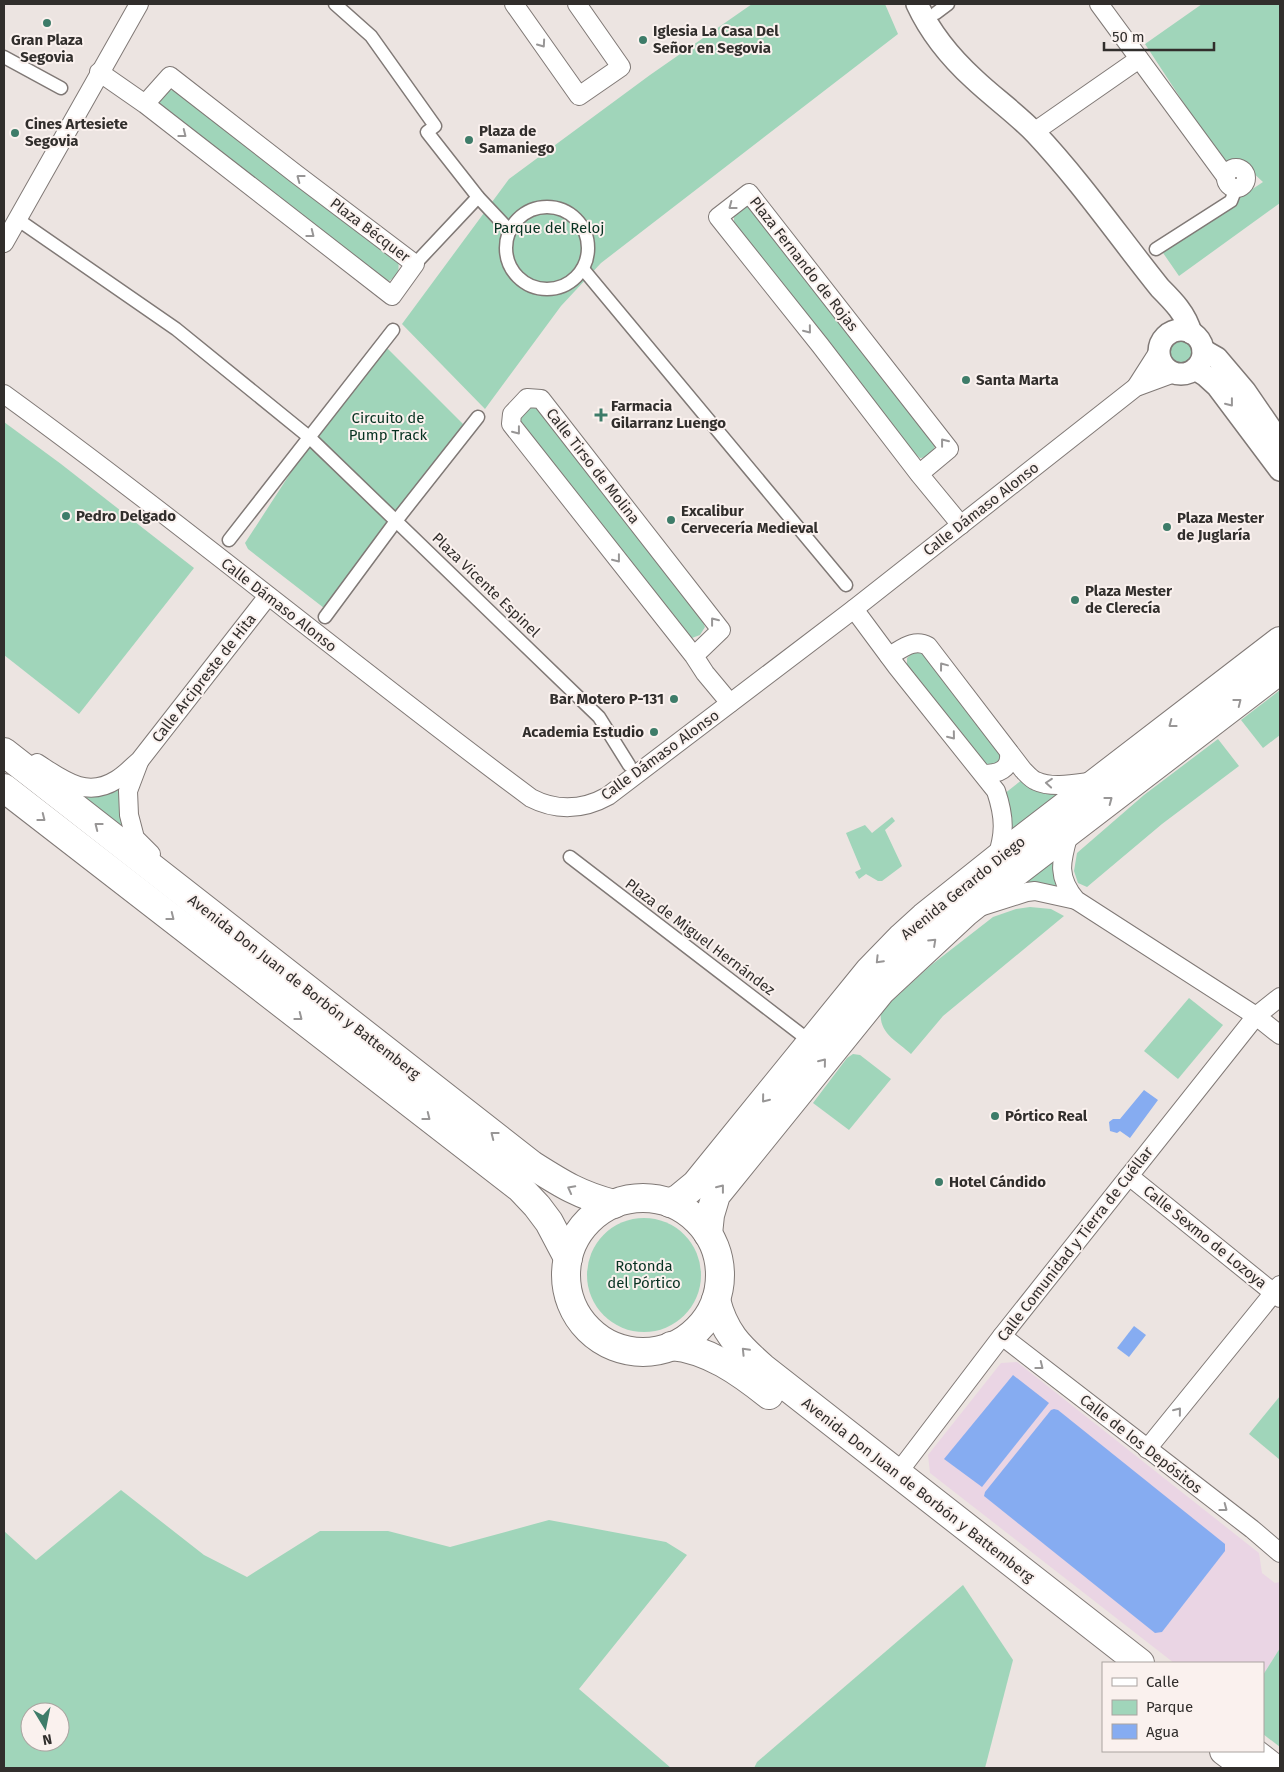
<svg xmlns="http://www.w3.org/2000/svg" width="1284" height="1772" font-family="'Fira Sans',sans-serif">
<style>
.industrial{fill:#ead5e4}
.green{fill:#a0d5ba;fill-rule:evenodd}
.water{fill:#86acf1}
.lines{fill:none;stroke-linecap:round;stroke-linejoin:round}
.pedestrian-casing{stroke:#807976;stroke-width:15}
.minor-casing{stroke:#807976;stroke-width:20}
.tertiary-casing{stroke:#807976;stroke-width:24}
.primary-casing{stroke:#807976;stroke-width:30}
.pedestrian{stroke:#fff;stroke-width:12}
.minor{stroke:#fff;stroke-width:18}
.tertiary{stroke:#fff;stroke-width:21}
.primary{stroke:#fff;stroke-width:28}
.oneway{stroke:#989696}
.poi-dot{fill:#3e7c69;stroke:#faf1ee;stroke-width:2}
.labels{text-anchor:middle;stroke-width:4;stroke-linejoin:round;paint-order:stroke}
.poi-label{font-size:15px;font-weight:bold;fill:#312e2c;stroke:#faf1ee;text-anchor:start}
.park-label{font-size:15px;fill:#073221;stroke:#faf1ee}
.street-label{font-size:15px;fill:#312e2c;stroke:#faf1ee}
</style>
<rect width="100%" height="100%" fill="#ece4e1"/>
<!-- industrial -->
<polygon class="industrial" points="1017,1362 1259,1553 1262,1573 1275,1583 1280,1582 1280,1648 1263,1675 1263,1663 1174,1663 930,1473 928,1455 1001,1363"/>
<!-- green -->
<g class="green">
<polygon points="752,4 885,4 898,34 601,263 561,306 485,409 402,324 509,179 650,75"/>
<polygon points="1202,4 1280,4 1280,203 1179,276 1161,250 1263,182 1238,159 1225,166 1145,44"/>
<path d="M169,90L180,91L398,262C400,271 397,276 389,281L384,279L158,107L160,93Z"/>
<polygon points="739,206 748,206 755,210 936,443 933,452 928,457 920,458 912,451 734,223 734,215"/>
<circle cx="1182" cy="353" r="13"/>
<polygon points="386,347 468,429 398,514 319,437 317,428"/>
<polygon points="535,405 701,618 705,627 700,635 692,638 685,635 523,427 519,415 525,408"/>
<polygon points="4,422 61,464 194,568 79,714 4,655"/>
<polygon points="308,446 315,450 396,521 325,617 324,608 248,549 245,543"/>
<polygon points="923,650 1001,754 998,762 992,765 985,766 907,665 907,658 913,653"/>
<polygon points="1280,690 1280,735 1263,748 1241,720"/>
<polygon points="1218,739 1239,766 1162,824 1087,887 1078,883 1074,871 1077,853 1144,795"/>
<polygon points="1023,779 1068,789 1010,834 1011,814 1004,794"/>
<path d="M126,780L119,800L122,823L131,842L71,793C95,797 109,797 126,780Z"/>
<polygon points="892,817 895,821 885,830 902,866 882,881 878,881 866,874 859,879 855,872 861,869 846,833 865,825 872,833"/>
<polygon points="1054,857 1059,890 1028,884 1025,878"/>
<path d="M1030,907L1051,909L1064,916L943,1016L911,1054C897,1041 878,1033 881,1011L930,966L993,917L1016,909Z"/>
<polygon points="1189,998 1223,1025 1178,1079 1144,1051"/>
<polygon points="853,1054 860,1055 891,1079 849,1130 813,1103 847,1058"/>
<circle cx="644" cy="1275" r="57"/>
<polygon points="1280,1396 1280,1460 1249,1434"/>
<path d="M121,1490L204,1555L247,1577L320,1531H388L450,1547L549,1520L666,1542L687,1555L579,1689L671,1768H4V1531L36,1560ZM30,1712H60V1742H30Z"/>
<polygon points="963,1585 1013,1660 985,1768 754,1768 757,1762"/>
<polygon points="1280,1648 1280,1747 1263,1734 1263,1675"/>
</g>
<!-- water -->
<g class="water">
<polygon points="1144,1090 1158,1100 1130,1138 1120,1131 1117,1133 1110,1131 1109,1122 1113,1119 1120,1119"/>
<polygon points="1134,1326 1146,1335 1129,1357 1117,1348"/>
<polygon points="1013,1375 1049,1403 982,1487 944,1459"/>
<polygon points="1054,1409 1058,1410 1225,1544 1225,1551 1162,1632 1155,1633 984,1496 985,1492 1051,1410"/>
</g>
<g class="lines">
<defs>
<g id="pedestrian">
<polyline points="335,4 371,36 435,126 427,132 478,197 510,231"/>
<polyline points="936,13 948,4"/>
<polyline points="4,57 61,88"/>
<circle cx="547" cy="248" r="41"/>
<polyline points="17,219 176,329 309,437 599,717 629,765"/>
<polyline points="1156,249 1231,201 1236,188"/>
<polyline points="415,264 478,197"/>
<polyline points="583,269 846,585"/>
<polyline points="229,540 393,330"/>
<polyline points="325,617 396,521 478,417"/>
<polyline points="570,857 811,1042"/>
</g>
<g id="minor">
<polyline points="514,4 579,96 621,67 577,4"/>
<polyline points="1099,4 1226,177"/>
<polyline points="99,72 145,104 392,296 415,264 296,174 170,76 145,104"/>
<polyline points="1034,132 1139,59"/>
<circle cx="1236" cy="178" r="10"/>
<polyline points="4,243 139,4"/>
<polyline points="1136,387 1159,351"/>
<path d="M4,394C183,524 353,666 531,798C556,811 583,810 608,796L854,609L1136,387L1174,373"/>
<polyline points="919,474 949,449 749,193 718,217 820,345 919,474 961,525"/>
<path d="M854,609L897,667L996,791C1005,818 1005,834 996,860"/>
<polyline points="694,656 721,630 541,399 527,398 512,414 511,424 694,656 705,673 730,703"/>
<path d="M889,656C902,649 914,638 928,646L1023,770C1027,774 1031,779 1036,781C1053,789 1078,783 1096,781"/>
<polyline points="139,762 128,791 129,815 135,838 151,854"/>
<path d="M37,763C62,779 86,799 116,780C125,775 133,766 140,760L268,596"/>
<path d="M983,774C998,774 1011,770 1009,752"/>
<path d="M1070,830C1062,859 1055,875 1076,900L1256,1016L1280,1035"/>
<polyline points="983,906 1027,892 1035,891 1076,900"/>
<polyline points="1129,1176 1280,1298"/>
<polyline points="1002,1336 1252,1529 1280,1553"/>
<polyline points="1147,1449 1280,1285"/>
<polyline points="897,1474 1002,1336 1256,1016 1280,997"/>
</g>
<g id="tertiary">
<path d="M917,4C930,32 951,58 974,79C994,98 1017,114 1036,134C1081,182 1119,237 1160,288C1173,301 1186,314 1191,333"/>
<circle cx="1181" cy="352" r="22"/>
<polyline points="1203,350 1217,358 1245,391 1280,442"/>
<polyline points="1195,369 1206,376 1217,386 1280,470"/>
</g>
<g id="primary">
<path d="M4,752L532,1165C562,1184 579,1195 614,1204"/>
<polyline points="4,788 520,1188 537,1206 549,1222 568,1258"/>
<circle cx="643" cy="1275" r="77"/>
<polyline points="670,1203 679,1198 696,1184 869,971 902,937 924,917 1008,850 1280,641"/>
<polyline points="708,1234 710,1215 716,1195 881,991 966,912 1006,880 1280,670"/>
<path d="M716,1300C724,1332 738,1346 763,1368L1140,1663"/>
<path d="M671,1346C708,1349 740,1372 769,1395"/>
<polyline points="1224,1751 1247,1768"/>
<polyline points="1252,1751 1274,1768"/>
</g>
</defs>
<!-- pedestrian casing -->
<use href="#pedestrian" class="pedestrian-casing"/>
<!-- minor casing -->
<use href="#minor" class="minor-casing"/>
<!-- tertiary casing -->
<use href="#tertiary" class="tertiary-casing"/>
<!-- primary casing -->
<use href="#primary" class="primary-casing"/>
<!-- pedestrian -->
<use href="#pedestrian" class="pedestrian"/>
<!-- minor -->
<use href="#minor" class="minor"/>
<!-- tertiary -->
<use href="#tertiary" class="tertiary"/>
<!-- primary -->
<use href="#primary" class="primary"/>
</g>
<!-- one-way arrows -->
<defs><path id="oneway-chevron" d="M-2-3.5L2.5 0L-2 3.5" fill="none" stroke-width="1.6" stroke-linecap="round" stroke-linejoin="round" transform="scale(1.25)"/></defs>
<g class="oneway">
<use href="#oneway-chevron" transform="translate(542 44) rotate(55)"/>
<use href="#oneway-chevron" transform="translate(183 134) rotate(38)"/>
<use href="#oneway-chevron" transform="translate(300 178) rotate(-143)"/>
<use href="#oneway-chevron" transform="translate(732 206) rotate(143)"/>
<use href="#oneway-chevron" transform="translate(311 234) rotate(38)"/>
<use href="#oneway-chevron" transform="translate(808 330) rotate(51)"/>
<use href="#oneway-chevron" transform="translate(1230 403) rotate(52)"/>
<use href="#oneway-chevron" transform="translate(517 431) rotate(52)"/>
<use href="#oneway-chevron" transform="translate(944 442) rotate(-128)"/>
<use href="#oneway-chevron" transform="translate(617 559) rotate(52)"/>
<use href="#oneway-chevron" transform="translate(714 621) rotate(-128)"/>
<use href="#oneway-chevron" transform="translate(943 666) rotate(-127)"/>
<use href="#oneway-chevron" transform="translate(1238 702) rotate(-38)"/>
<use href="#oneway-chevron" transform="translate(1172 724) rotate(143)"/>
<use href="#oneway-chevron" transform="translate(952 736) rotate(51)"/>
<use href="#oneway-chevron" transform="translate(1049 783) rotate(-175)"/>
<use href="#oneway-chevron" transform="translate(1109 800) rotate(-37)"/>
<use href="#oneway-chevron" transform="translate(42 818) rotate(38)"/>
<use href="#oneway-chevron" transform="translate(98 826) rotate(-142)"/>
<use href="#oneway-chevron" transform="translate(171 917) rotate(38)"/>
<use href="#oneway-chevron" transform="translate(933 942) rotate(-43)"/>
<use href="#oneway-chevron" transform="translate(879 960) rotate(134)"/>
<use href="#oneway-chevron" transform="translate(299 1017) rotate(38)"/>
<use href="#oneway-chevron" transform="translate(823 1062) rotate(-51)"/>
<use href="#oneway-chevron" transform="translate(765 1099) rotate(129)"/>
<use href="#oneway-chevron" transform="translate(427 1117) rotate(38)"/>
<use href="#oneway-chevron" transform="translate(494 1135) rotate(-142)"/>
<use href="#oneway-chevron" transform="translate(721 1188) rotate(-52)"/>
<use href="#oneway-chevron" transform="translate(571 1189) rotate(-152)"/>
<use href="#oneway-chevron" transform="translate(745 1351) rotate(-134)"/>
<use href="#oneway-chevron" transform="translate(1040 1366) rotate(38)"/>
<use href="#oneway-chevron" transform="translate(1178 1411) rotate(-51)"/>
<use href="#oneway-chevron" transform="translate(1224 1508) rotate(37)"/>
</g>
<!-- markers -->
<g class="poi-dot">
<circle cx="47" cy="23" r="5"/>
<circle cx="643" cy="40" r="5"/>
<circle cx="15" cy="133" r="5"/>
<circle cx="469" cy="140" r="5"/>
<circle cx="966" cy="380" r="5"/>
<path d="M598.5 407.5h5v5h5v5h-5v5h-5v-5h-5v-5h5z"/>
<circle cx="66" cy="516" r="5"/>
<circle cx="671" cy="520" r="5"/>
<circle cx="1167" cy="527" r="5"/>
<circle cx="1075" cy="600" r="5"/>
<circle cx="674" cy="699" r="5"/>
<circle cx="654" cy="732" r="5"/>
<circle cx="995" cy="1116" r="5"/>
<circle cx="939" cy="1182" r="5"/>
</g>
<g class="labels">
<!-- poi labels -->
<g class="poi-label">
<text x="653" y="36">Iglesia La Casa Del<tspan x="653" dy="17">Señor en Segovia</tspan></text>
<text x="47" y="45" text-anchor="middle">Gran Plaza<tspan x="47" dy="17">Segovia</tspan></text>
<text x="25" y="129">Cines Artesiete<tspan x="25" dy="17">Segovia</tspan></text>
<text x="479" y="136">Plaza de<tspan x="479" dy="17">Samaniego</tspan></text>
<text x="976" y="385">Santa Marta</text>
<text x="611" y="411">Farmacia<tspan x="611" dy="17">Gilarranz Luengo</tspan></text>
<text x="681" y="516">Excalibur<tspan x="681" dy="17">Cervecería Medieval</tspan></text>
<text x="76" y="521">Pedro Delgado</text>
<text x="1177" y="523">Plaza Mester<tspan x="1177" dy="17">de Juglaría</tspan></text>
<text x="1085" y="596">Plaza Mester<tspan x="1085" dy="17">de Clerecía</tspan></text>
<text x="664" y="704" text-anchor="end">Bar Motero P-131</text>
<text x="644" y="737" text-anchor="end">Academia Estudio</text>
<text x="1005" y="1121">Pórtico Real</text>
<text x="949" y="1187">Hotel Cándido</text>
</g>
<!-- park labels -->
<g class="park-label">
<text x="549" y="233">Parque del Reloj</text>
<text x="388" y="423">Circuito de<tspan x="388" dy="17">Pump Track</tspan></text>
<text x="644" y="1271">Rotonda<tspan x="644" dy="17">del Pórtico</tspan></text>
</g>
<!-- street labels -->
<g class="street-label">
<text transform="translate(370 230) rotate(37)" y="5">Plaza Bécquer</text>
<text transform="translate(804 264) rotate(52)" y="5">Plaza Fernando de Rojas</text>
<text transform="translate(593 466) rotate(52)" y="5">Calle Tirso de Molina</text>
<text transform="translate(981 509) rotate(-38)" y="5">Calle Dámaso Alonso</text>
<text transform="translate(486 585) rotate(44)" y="5">Plaza Vicente Espinel</text>
<text transform="translate(279 605) rotate(38)" y="5">Calle Dámaso Alonso</text>
<text transform="translate(204 678) rotate(-52)" y="5">Calle Arcipreste de Hita</text>
<text transform="translate(660 755) rotate(-36)" y="5">Calle Dámaso Alonso</text>
<text transform="translate(963 888) rotate(-39)" y="5">Avenida Gerardo Diego</text>
<text transform="translate(700 937) rotate(37)" y="5">Plaza de Miguel Hernández</text>
<text transform="translate(304 987) rotate(38)" y="5">Avenida Don Juan de Borbón y Battemberg</text>
<text transform="translate(1205 1237) rotate(39)" y="5">Calle Sexmo de Lozoya</text>
<text transform="translate(1075 1244) rotate(-52)" y="5">Calle Comunidad y Tierra de Cuéllar</text>
<text transform="translate(1141 1444) rotate(38)" y="5">Calle de los Depósitos</text>
<text transform="translate(918 1490) rotate(38)" y="5">Avenida Don Juan de Borbón y Battemberg</text>
</g>
</g>
<!-- border -->
<rect width="1284" height="1772" fill="none" stroke="#312e2c" stroke-width="10"/>
<!-- legend -->
<rect x="1102" y="1662" width="162" height="90" fill="#faf1ee" stroke="#aaa3a0"/>
<rect x="1112" y="1678" width="25" height="8" fill="#ffffff" stroke="#aaa3a0"/>
<text x="1146" y="1687" font-size="15" fill="#312e2c">Calle</text>
<rect x="1112" y="1700" width="25" height="15" fill="#a0d5ba" stroke="#aaa3a0"/>
<text x="1146" y="1712" font-size="15" fill="#312e2c">Parque</text>
<rect x="1112" y="1724" width="25" height="15" fill="#86acf1" stroke="#aaa3a0"/>
<text x="1146" y="1737" font-size="15" fill="#312e2c">Agua</text>
<!-- north arrow -->
<g transform="translate(45 1727) rotate(170)"><circle r="24" fill="#faf1ee" stroke="#aaa3a0"/>
<path d="M0-4L9 19L0 12L-9 19Z" fill="#3e7c69"/>
<text y="-8" font-size="14" font-weight="bold" text-anchor="middle" fill="#312e2c">N</text>
</g>
<!-- scale -->
<path d="M1104 42v8h110v-8" fill="none" stroke="#312e2c" stroke-width="2.5"/>
<text x="1112" y="42" font-size="15" fill="#312e2c" stroke="#faf1ee" stroke-width="4" paint-order="stroke">50 m</text>
</svg>
